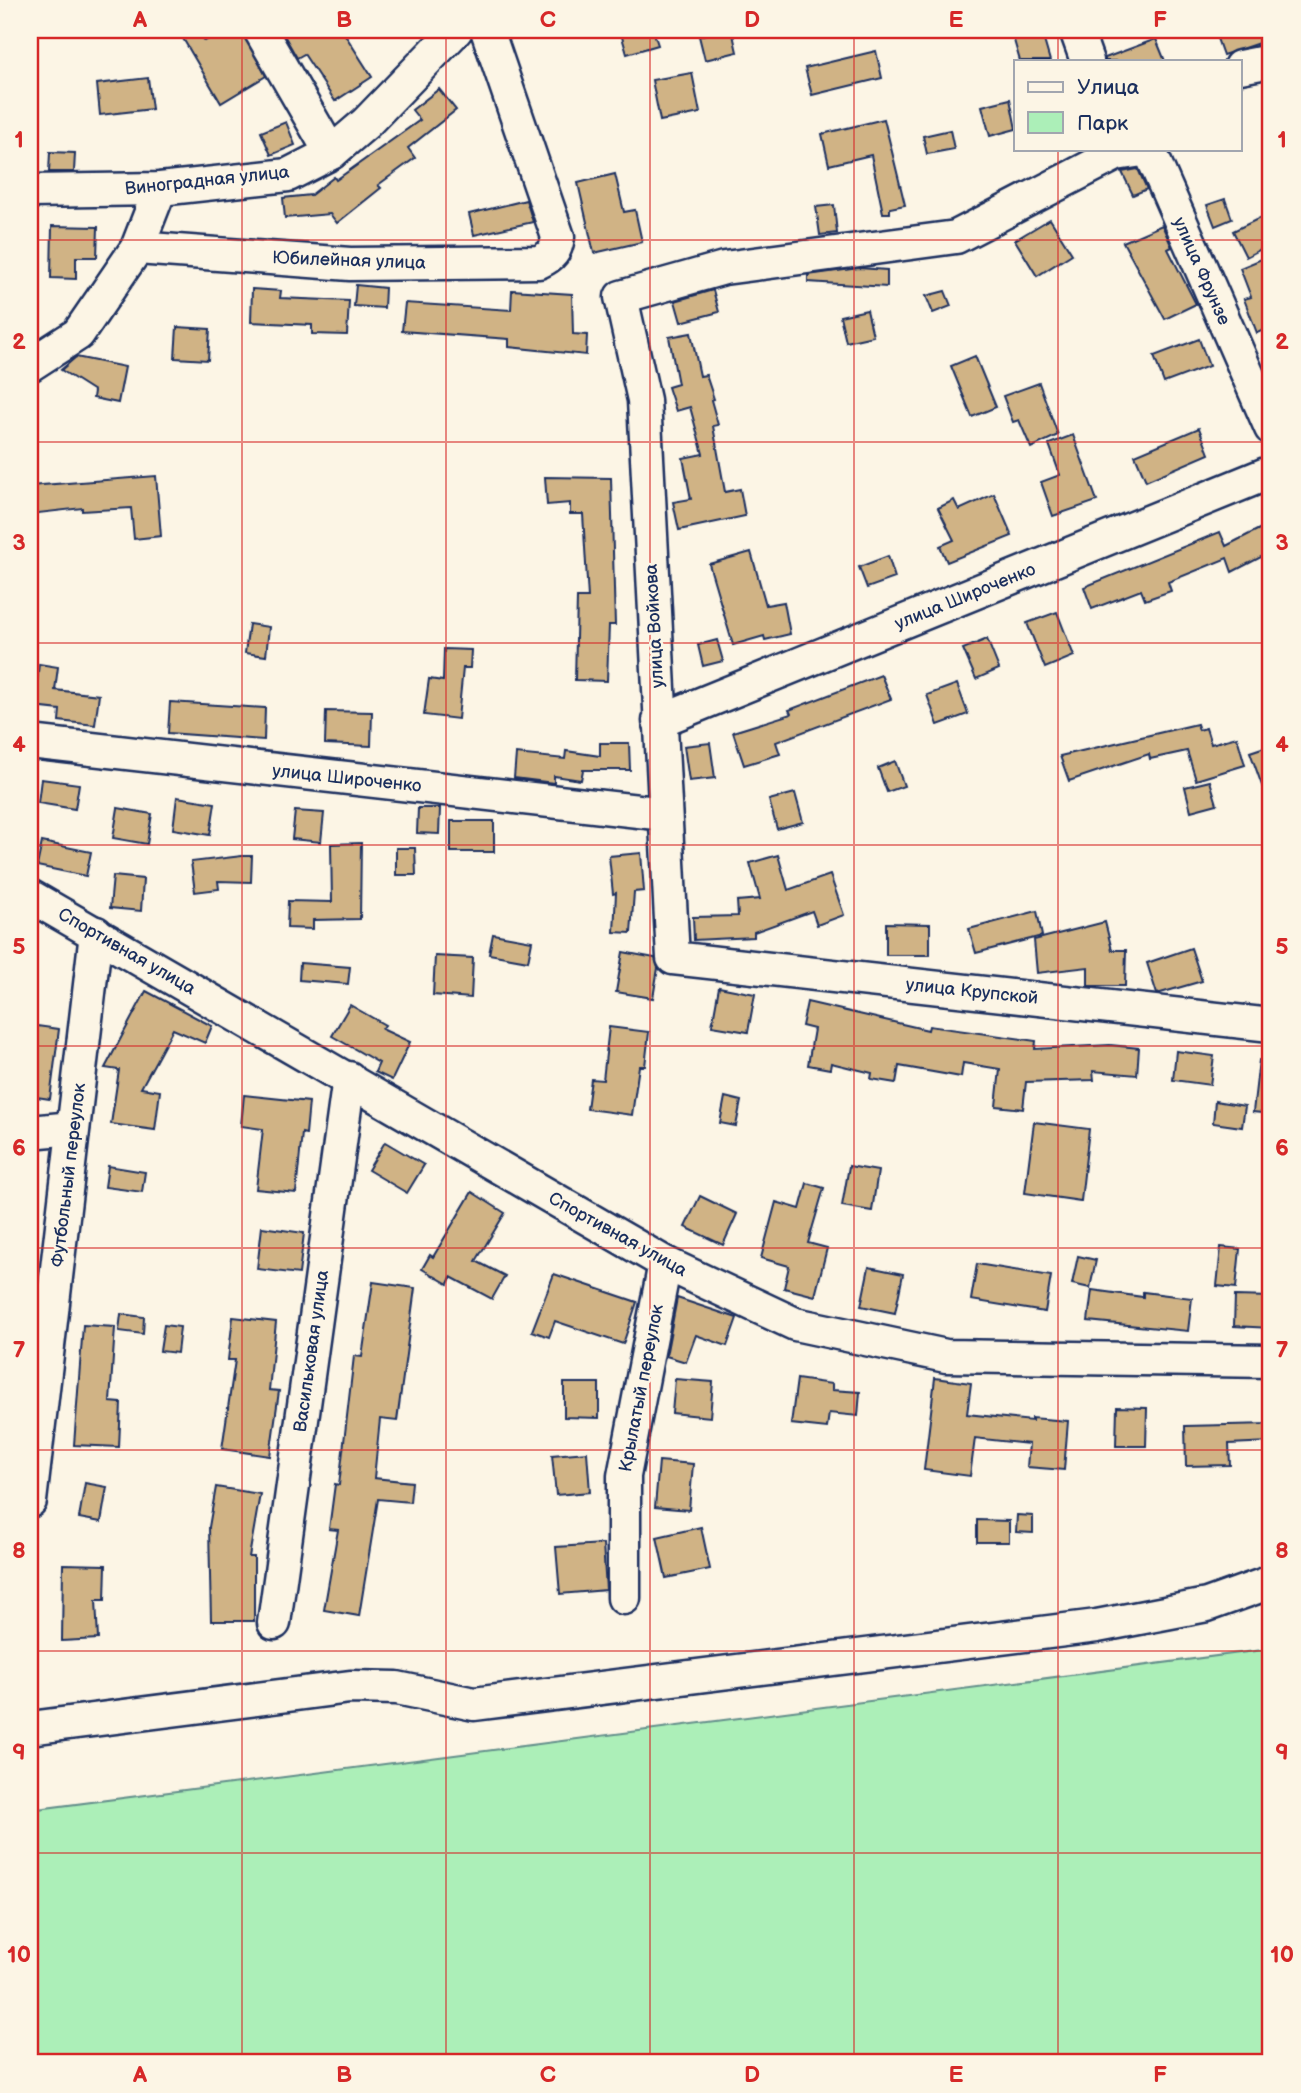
<svg xmlns="http://www.w3.org/2000/svg" width="1301" height="2093" font-family="'Balsamiq Sans',sans-serif">
<style>
.green{fill:#acefb8;stroke:#648f8b;stroke-width:2}
.building{fill:#d0b385;stroke:#1b2f5e;stroke-width:2}
.lines{fill:none;stroke-linecap:round;stroke-linejoin:round}
.minor-casing{stroke:#1b2f5e;stroke-width:37}
.minor{stroke:#fcf5e5;stroke-width:32}
.grid{fill:none;stroke:#d62828;stroke-width:2;stroke-opacity:0.55}
.labels{text-anchor:middle;stroke-width:5;stroke-linejoin:round;paint-order:stroke}
.street-label{font-size:18px;fill:#1b2f5e;stroke:#fcf5e5}
.neatline{fill:none;stroke:#d62828;stroke-width:2.5}
.grid-label{font-size:23px;text-anchor:middle;font-weight:bold;fill:#d62828}
</style>
<rect width="100%" height="100%" fill="#fcf5e5"/>
<filter id="ink" filterUnits="userSpaceOnUse"><feTurbulence type="fractalNoise" baseFrequency=".0143" numOctaves="2"/><feDisplacementMap in="SourceGraphic" scale="14" xChannelSelector="R" yChannelSelector="G"/><feConvolveMatrix kernelMatrix="1 2 1 2 8 2 1 2 1" color-interpolation-filters="sRGB"/></filter>
<g filter="url(#ink)">
<!-- green -->
<polygon class="green" points="1271,1649 1271,2063 30,2063 30,1810"/>
<!-- building -->
<g class="building">
<polygon points="178,30 197,30 205,41 225,30 242,30 266,76 221,103"/>
<polygon points="281,30 342,30 372,77 335,101 304,54 297,58"/>
<polygon points="620,30 653,30 658,45 627,54"/>
<polygon points="724,30 732,30 737,52 705,60 699,36"/>
<polygon points="1011,30 1041,30 1050,61 1020,61"/>
<polygon points="1214,30 1271,30 1271,39 1223,55"/>
<polygon points="1156,39 1165,61 1105,61 1105,58"/>
<polygon points="876,51 882,78 812,95 805,68"/>
<polygon points="692,73 700,113 660,121 652,80"/>
<polygon points="148,78 152,109 100,115 97,84"/>
<polygon points="439,89 456,110 408,148 415,158 378,185 381,188 337,223 330,214 285,218 283,198 311,195 334,177 336,180 420,120 412,110"/>
<polygon points="1010,99 1016,129 990,136 982,106"/>
<polygon points="884,119 905,205 890,208 890,213 883,213 871,155 829,165 822,134"/>
<polygon points="286,122 295,145 271,155 261,132"/>
<polygon points="950,130 954,149 927,154 923,136"/>
<polygon points="50,152 75,153 74,172 49,172"/>
<polygon points="1138,169 1147,189 1133,195 1122,172"/>
<polygon points="615,174 624,212 635,210 642,242 594,253 578,183"/>
<polygon points="1225,199 1232,219 1215,226 1207,205"/>
<polygon points="526,200 533,222 474,235 469,214"/>
<polygon points="834,205 837,233 820,235 816,207"/>
<polygon points="1266,215 1271,225 1271,244 1246,257 1233,231"/>
<polygon points="1050,219 1072,254 1037,276 1015,240"/>
<polygon points="1162,225 1172,247 1168,249 1196,304 1165,319 1123,242"/>
<polygon points="52,226 98,227 97,257 76,257 76,279 51,278"/>
<polygon points="1264,258 1271,277 1271,327 1257,333 1244,299 1251,297 1240,268"/>
<polygon points="859,268 887,270 887,287 808,282 808,275"/>
<polygon points="356,285 385,288 384,308 354,306"/>
<polygon points="252,289 281,291 280,298 349,301 347,335 312,334 312,325 251,322"/>
<polygon points="512,290 572,294 573,334 587,335 586,355 509,347 509,339 402,331 405,303 511,310"/>
<polygon points="713,290 719,312 681,322 675,301"/>
<polygon points="945,291 951,306 933,313 926,296"/>
<polygon points="867,310 873,336 846,342 840,316"/>
<polygon points="177,327 210,329 208,360 175,358"/>
<polygon points="691,333 700,376 706,375 714,399 711,400 718,425 713,426 725,492 740,489 745,516 679,530 673,502 691,499 683,458 703,454 690,407 676,411 668,387 678,384 669,337"/>
<polygon points="1199,339 1209,366 1164,383 1154,356"/>
<polygon points="975,356 996,407 972,417 951,366"/>
<polygon points="76,357 125,367 118,403 93,398 94,391 61,370"/>
<polygon points="1039,383 1058,435 1031,448 1019,420 1013,422 1003,396"/>
<polygon points="1199,428 1209,454 1146,481 1135,455"/>
<polygon points="1073,435 1097,501 1053,516 1041,482 1060,475 1049,444"/>
<polygon points="156,476 161,536 134,539 131,508 82,511 82,508 30,514 30,486"/>
<polygon points="545,477 611,478 615,625 609,625 607,681 575,680 577,598 588,598 583,514 570,514 570,503 547,505"/>
<polygon points="994,494 1012,536 947,562 940,546 954,540 938,508 954,500 959,510"/>
<polygon points="1271,523 1271,552 1232,572 1227,558 1168,582 1171,591 1145,600 1141,590 1092,609 1084,587 1220,532 1226,546"/>
<polygon points="751,552 766,605 784,602 790,634 765,640 764,636 733,645 709,564"/>
<polygon points="888,556 895,578 867,588 859,567"/>
<polygon points="1057,612 1074,656 1045,668 1027,623"/>
<polygon points="249,624 269,627 266,656 245,653"/>
<polygon points="987,639 999,669 976,679 963,649"/>
<polygon points="717,640 723,661 703,666 698,645"/>
<polygon points="444,649 471,650 470,668 463,668 458,719 424,715 429,679 443,681"/>
<polygon points="39,664 58,667 55,690 99,695 95,725 59,721 60,710 34,707"/>
<polygon points="881,675 891,699 776,742 780,754 744,765 733,732 791,714 789,710"/>
<polygon points="957,684 968,714 938,725 927,695"/>
<polygon points="170,702 265,708 264,740 168,733"/>
<polygon points="326,711 372,712 371,746 325,744"/>
<polygon points="1197,724 1199,730 1206,728 1211,744 1237,737 1245,765 1196,780 1187,751 1150,759 1149,754 1069,781 1060,756"/>
<polygon points="600,743 629,743 630,770 583,770 581,780 554,776 554,783 514,778 516,754 565,759 566,751 600,756"/>
<polygon points="710,743 715,778 689,781 684,746"/>
<polygon points="1271,745 1271,804 1269,805 1250,752"/>
<polygon points="895,761 904,786 887,792 878,768"/>
<polygon points="41,779 79,784 75,809 38,803"/>
<polygon points="1210,781 1217,804 1191,811 1185,787"/>
<polygon points="795,793 803,822 777,829 769,800"/>
<polygon points="177,797 215,803 210,835 173,829"/>
<polygon points="118,808 152,814 147,844 113,838"/>
<polygon points="418,808 440,808 439,834 417,833"/>
<polygon points="295,811 324,813 321,842 292,839"/>
<rect x="451" y="821" width="43" height="31"/>
<polygon points="42,842 91,852 86,876 37,866"/>
<polygon points="361,843 360,919 313,920 313,929 287,928 288,901 332,902 331,844"/>
<polygon points="396,848 415,848 416,875 396,875"/>
<polygon points="641,853 644,891 634,892 631,933 614,932 616,893 613,894 609,856"/>
<polygon points="778,855 788,890 830,875 844,915 817,925 812,911 754,932 754,937 694,940 693,917 738,916 737,901 760,899 750,863"/>
<polygon points="242,856 252,856 251,882 218,881 219,889 195,892 191,862"/>
<polygon points="113,876 143,879 141,911 110,908"/>
<polygon points="1037,911 1042,936 976,953 969,929"/>
<polygon points="1105,922 1112,950 1126,950 1125,986 1088,986 1088,967 1037,973 1034,940"/>
<polygon points="886,923 930,924 930,955 886,955"/>
<polygon points="493,934 532,941 528,961 489,954"/>
<polygon points="1191,948 1202,981 1157,994 1147,963"/>
<polygon points="623,952 655,958 658,968 653,998 616,992"/>
<polygon points="435,956 473,958 471,998 433,995"/>
<polygon points="300,963 350,967 348,984 299,980"/>
<polygon points="719,987 755,994 748,1032 712,1026"/>
<polygon points="146,991 212,1026 205,1043 173,1029 141,1088 160,1091 155,1130 111,1124 119,1070 105,1068"/>
<polygon points="807,1002 928,1030 929,1026 1036,1041 1035,1049 1110,1045 1139,1048 1137,1075 1093,1071 1094,1080 1026,1082 1023,1109 996,1106 1000,1069 963,1063 961,1077 899,1066 896,1083 871,1079 872,1073 831,1063 830,1069 808,1065 814,1029 802,1026"/>
<polygon points="350,1005 385,1025 382,1029 410,1042 392,1080 375,1072 379,1063 332,1036"/>
<polygon points="30,1025 59,1029 50,1099 30,1096"/>
<polygon points="609,1027 649,1032 645,1066 639,1066 632,1115 587,1109 591,1079 603,1080"/>
<polygon points="1176,1051 1214,1056 1210,1085 1173,1080"/>
<polygon points="1259,1060 1271,1061 1271,1114 1253,1112"/>
<polygon points="244,1095 309,1102 306,1134 302,1133 296,1193 256,1189 263,1129 241,1126"/>
<polygon points="725,1097 741,1101 736,1126 720,1123"/>
<polygon points="1215,1101 1245,1106 1242,1127 1213,1123"/>
<polygon points="1034,1122 1089,1129 1081,1201 1025,1193"/>
<polygon points="385,1142 424,1165 407,1193 368,1170"/>
<polygon points="108,1166 145,1172 142,1192 105,1187"/>
<polygon points="849,1166 878,1171 872,1211 842,1206"/>
<polygon points="807,1183 824,1188 808,1243 827,1248 815,1296 784,1288 789,1266 761,1258 776,1202 800,1209"/>
<polygon points="472,1192 505,1213 476,1261 505,1276 492,1299 451,1277 448,1284 422,1269 430,1255 433,1257"/>
<polygon points="700,1196 737,1214 723,1245 685,1227"/>
<polygon points="262,1227 304,1233 299,1274 257,1269"/>
<polygon points="1221,1247 1240,1249 1236,1288 1217,1286"/>
<polygon points="1078,1256 1096,1260 1090,1288 1072,1284"/>
<polygon points="977,1264 1051,1276 1045,1312 971,1300"/>
<polygon points="869,1267 903,1274 895,1313 861,1306"/>
<polygon points="554,1274 637,1302 623,1344 555,1321 549,1337 532,1331"/>
<polygon points="373,1282 415,1288 397,1421 380,1419 374,1478 412,1482 410,1502 378,1499 359,1616 324,1610 338,1530 329,1529 335,1484 339,1485 354,1356 362,1357"/>
<polygon points="1092,1290 1143,1297 1143,1292 1192,1298 1188,1331 1088,1321"/>
<polygon points="1235,1296 1271,1297 1271,1328 1234,1326"/>
<polygon points="677,1298 737,1318 727,1346 696,1335 686,1362 666,1356"/>
<polygon points="121,1314 144,1317 143,1334 119,1331"/>
<polygon points="233,1317 276,1322 269,1390 279,1391 270,1456 222,1449 235,1360 228,1360"/>
<polygon points="83,1325 115,1327 110,1402 121,1403 119,1447 74,1445"/>
<polygon points="164,1325 180,1327 177,1353 160,1351"/>
<polygon points="935,1378 971,1383 967,1414 1032,1421 1032,1418 1068,1421 1064,1470 1027,1467 1029,1444 975,1438 970,1476 924,1470"/>
<polygon points="675,1379 713,1382 710,1417 672,1413"/>
<polygon points="797,1379 832,1384 832,1390 860,1392 858,1416 829,1413 827,1428 791,1424"/>
<polygon points="564,1383 599,1383 599,1418 564,1417"/>
<polygon points="1117,1407 1147,1408 1146,1446 1116,1446"/>
<polygon points="1271,1424 1271,1442 1229,1444 1230,1465 1186,1466 1185,1426"/>
<polygon points="587,1452 590,1492 556,1495 552,1455"/>
<polygon points="659,1461 693,1464 689,1510 655,1507"/>
<polygon points="85,1483 107,1487 101,1522 79,1518"/>
<polygon points="216,1487 260,1494 249,1557 254,1557 254,1621 211,1621 209,1527"/>
<polygon points="1017,1515 1033,1516 1033,1533 1016,1532"/>
<polygon points="977,1520 1009,1521 1009,1542 977,1542"/>
<polygon points="701,1527 710,1569 666,1578 657,1537"/>
<polygon points="603,1544 606,1590 560,1594 556,1547"/>
<polygon points="63,1564 106,1565 105,1600 96,1600 98,1639 62,1641"/>
</g>
<g class="lines">
<defs>
<g id="minor">
<polyline points="260,30 331,153"/>
<polyline points="1076,30 1087,61"/>
<polyline points="1240,67 1271,61"/>
<polyline points="30,191 160,189 288,175 331,153 366,123 456,30"/>
<path d="M137,248L350,264L539,262C552,256 556,251 558,237L487,30"/>
<polyline points="30,365 78,334 137,248 160,189"/>
<polyline points="1271,428 1149,149 1116,154 956,237 724,268 621,297 644,400 673,958 1271,1025"/>
<polyline points="659,721 1271,472"/>
<polyline points="30,742 665,814"/>
<polyline points="30,896 665,1263 795,1324 946,1356 1271,1361"/>
<polyline points="30,1132 73,1128"/>
<polyline points="30,1501 96,933"/>
<polyline points="624,1598 624,1476 665,1263"/>
<polyline points="274,1623 349,1078"/>
<polyline points="30,1728 350,1687 397,1688 474,1704 1097,1626 1207,1605 1271,1582"/>
</g>
</defs>
<!-- minor casing -->
<use href="#minor" class="minor-casing"/>
<!-- minor -->
<use href="#minor" class="minor"/>
</g>
</g>
<!-- grid -->
<path class="grid" d="M242,30V2063M446,30V2063M650,30V2063M854,30V2063M1058,30V61M1058,149V2063M30,240H1271M30,442H1271M30,643H1271M30,845H1271M30,1046H1271M30,1248H1271M30,1450H1271M30,1651H1271M30,1853H1271"/>
<g class="labels">
<!-- street labels -->
<g class="street-label">
<text transform="translate(207 180) rotate(-6)" y="6">Виноградная улица</text>
<text transform="translate(349 260) rotate(2)" y="6">Юбилейная улица</text>
<text transform="translate(1202 271) rotate(66)" y="6">улица Фрунзе</text>
<text transform="translate(965 596) rotate(-22)" y="6">улица Широченко</text>
<text transform="translate(654 626) rotate(-93)" y="6">улица Войкова</text>
<text transform="translate(347 778) rotate(6)" y="6">улица Широченко</text>
<text transform="translate(127 951) rotate(30)" y="6">Спортивная улица</text>
<text transform="translate(972 991) rotate(6)" y="6">улица Крупской</text>
<text transform="translate(68 1175) rotate(-83)" y="6">Футбольный переулок</text>
<text transform="translate(618 1234) rotate(29)" y="6">Спортивная улица</text>
<text transform="translate(311 1351) rotate(-82)" y="6">Васильковая улица</text>
<text transform="translate(641 1388) rotate(-79)" y="6">Крылатый переулок</text>
</g>
</g>
<!-- margin -->
<rect width="1301" height="2093" fill="none" stroke="#fcf5e5" stroke-width="77"/>
<!-- legend -->
<rect x="1014" y="60" width="228" height="91" fill="#fcf5e5" stroke="#a2a6af" stroke-width="2"/>
<rect x="1028" y="82" width="35" height="10" fill="#fcf5e5" stroke="#a2a6af" stroke-width="2"/>
<text x="1077" y="94" font-size="21" fill="#1b2f5e">Улица</text>
<rect x="1028" y="112" width="35" height="21" fill="#acefb8" stroke="#a2a6af" stroke-width="2"/>
<text x="1077" y="130" font-size="21" fill="#1b2f5e">Парк</text>
<rect x="38" y="38" width="1224" height="2016" class="neatline"/>
<g class="grid-label">
<text x="140" y="27">A</text>
<text x="344" y="27">B</text>
<text x="548" y="27">C</text>
<text x="752" y="27">D</text>
<text x="956" y="27">E</text>
<text x="1160" y="27">F</text>
<text x="19" y="147">1</text>
<text x="1282" y="147">1</text>
<text x="19" y="349">2</text>
<text x="1282" y="349">2</text>
<text x="19" y="550">3</text>
<text x="1282" y="550">3</text>
<text x="19" y="752">4</text>
<text x="1282" y="752">4</text>
<text x="19" y="954">5</text>
<text x="1282" y="954">5</text>
<text x="19" y="1155">6</text>
<text x="1282" y="1155">6</text>
<text x="19" y="1357">7</text>
<text x="1282" y="1357">7</text>
<text x="19" y="1558">8</text>
<text x="1282" y="1558">8</text>
<text x="19" y="1760">9</text>
<text x="1282" y="1760">9</text>
<text x="19" y="1962">10</text>
<text x="1282" y="1962">10</text>
<text x="140" y="2082">A</text>
<text x="344" y="2082">B</text>
<text x="548" y="2082">C</text>
<text x="752" y="2082">D</text>
<text x="956" y="2082">E</text>
<text x="1160" y="2082">F</text>
</g>
</svg>
